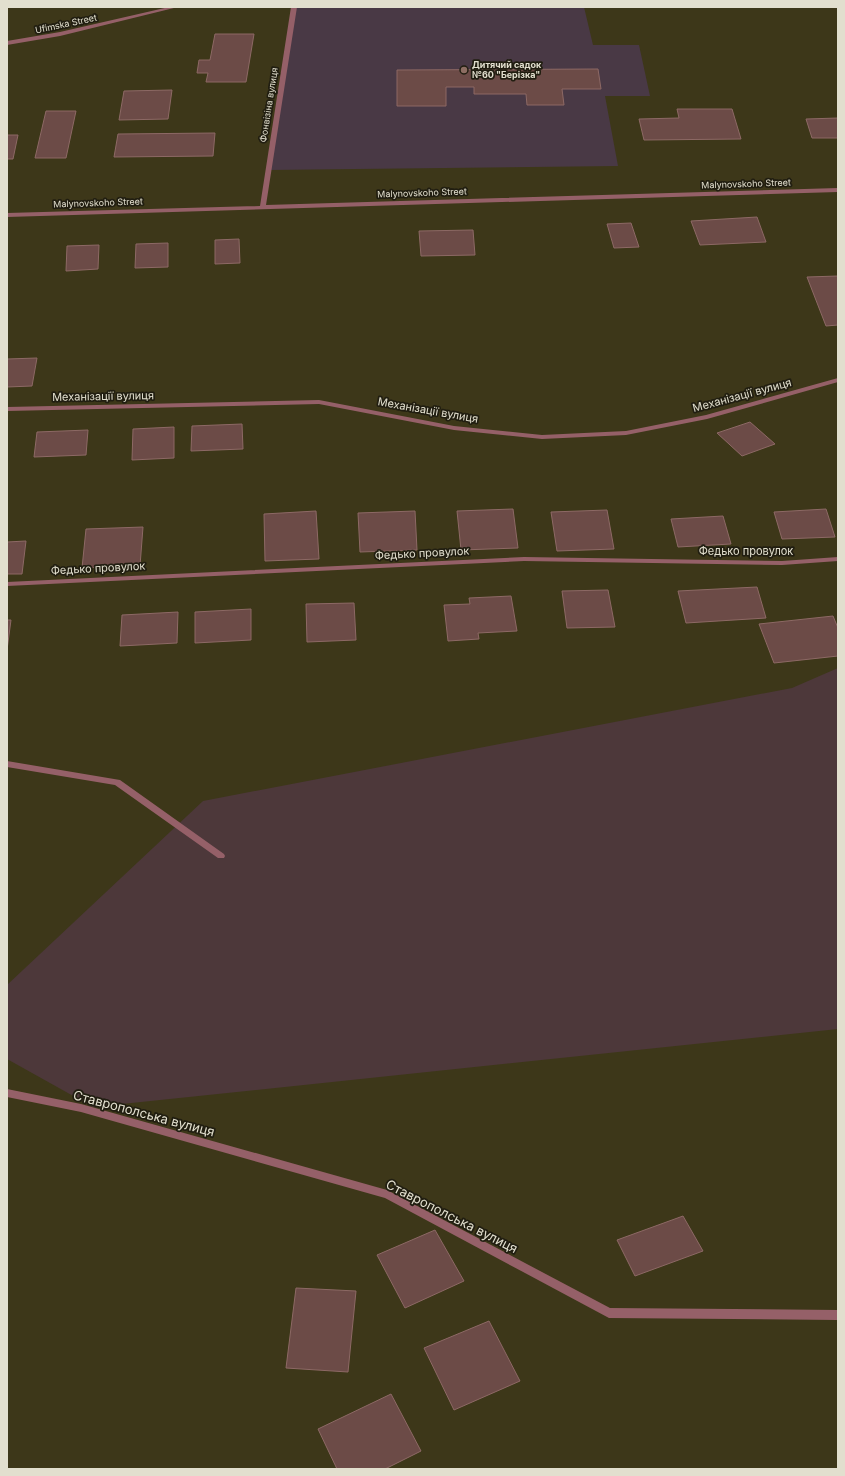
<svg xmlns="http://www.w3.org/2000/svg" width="845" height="1476" font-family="Inter,sans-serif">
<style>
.industrial{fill:#4d383a}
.education{fill:#493945}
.building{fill:#6c4b47;stroke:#8d6965}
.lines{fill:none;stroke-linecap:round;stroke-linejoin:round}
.service{fill:#956068;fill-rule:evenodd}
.minor{fill:#956068;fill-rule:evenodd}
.education-dot{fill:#8d6e63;stroke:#211e11;stroke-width:1.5}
.labels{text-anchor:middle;stroke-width:3.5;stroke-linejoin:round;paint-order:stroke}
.far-street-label{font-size:9px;fill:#e2dfce;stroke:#211e11}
.far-poi-label{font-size:9px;font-weight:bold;fill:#e2dfce;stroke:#211e11;text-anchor:start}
.street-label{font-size:11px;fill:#e2dfce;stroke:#211e11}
.near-street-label{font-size:13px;fill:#e2dfce;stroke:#211e11}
</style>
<rect width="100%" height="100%" fill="#3d3719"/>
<!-- industrial -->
<polygon class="industrial" points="838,668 838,1029 93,1107 7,1059 7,985 203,801 792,688"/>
<!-- education -->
<polygon class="education" points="294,7 584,7 593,45 639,45 650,96 605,96 618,166 268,170"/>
<!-- building -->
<g class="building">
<polygon points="215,34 254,34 246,82 206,82 208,73 197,73 199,60 210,60"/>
<polygon points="598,69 601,89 562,89 564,105 527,105 526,94 474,94 474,87 446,87 446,106 397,106 397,70"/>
<polygon points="172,90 168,119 119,120 124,91"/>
<polygon points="677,109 732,109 741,139 644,140 639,119 679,118"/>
<polygon points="46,111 76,111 66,158 35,158"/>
<polygon points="838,118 838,138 812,138 806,119"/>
<polygon points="215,133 213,156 114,157 118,134"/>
<polygon points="7,135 18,135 13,159 7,159"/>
<polygon points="757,217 766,242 700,245 691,221"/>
<polygon points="631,223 639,247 614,248 607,224"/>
<polygon points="473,230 475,255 421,256 419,231"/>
<polygon points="239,239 240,263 215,264 215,240"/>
<polygon points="168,243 168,267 135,268 136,244"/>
<polygon points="99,245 98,269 66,271 67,246"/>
<polygon points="838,276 838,325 826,326 807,277"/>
<polygon points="37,358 32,386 7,387 7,359"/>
<polygon points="750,422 775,444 742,456 717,433"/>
<polygon points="242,424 243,449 191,451 192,426"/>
<polygon points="174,427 174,458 132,460 133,429"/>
<polygon points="88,430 86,455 34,457 37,432"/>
<polygon points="513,509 518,548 461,550 457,511"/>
<polygon points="826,509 835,537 782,539 774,512"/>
<polygon points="607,510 614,549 557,551 551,512"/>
<polygon points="316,511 319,559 265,561 264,514"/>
<polygon points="415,511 417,550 360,552 358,513"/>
<polygon points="723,516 731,544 678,547 671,519"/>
<polygon points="143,527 140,566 82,568 86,529"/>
<polygon points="26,541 22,574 7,574 7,542"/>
<polygon points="757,587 766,618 686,623 678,591"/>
<polygon points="608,590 615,627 567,628 562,591"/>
<polygon points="511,596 517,631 478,633 479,639 448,641 444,605 470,604 469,598"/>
<polygon points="354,603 356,640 307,642 306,604"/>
<polygon points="251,609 251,640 195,643 195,612"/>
<polygon points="178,612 177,643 120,646 122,615"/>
<polygon points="833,616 838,628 838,656 774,663 759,624"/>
<polygon points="7,620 11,620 7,650"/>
<polygon points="683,1216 703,1251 635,1276 617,1240"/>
<polygon points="435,1230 464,1281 405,1308 377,1255"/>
<polygon points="296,1288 356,1291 348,1372 286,1368"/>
<polygon points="489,1321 520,1381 454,1410 424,1348"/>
<polygon points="391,1394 421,1451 385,1469 337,1469 318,1429"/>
</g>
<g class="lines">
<!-- service -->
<g class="service">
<polygon points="838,378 838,382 707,419 626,435 542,439 454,430 319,404 7,411 7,407 319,400 454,426 542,435 626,431 706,415"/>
<polygon points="7,761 120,780 224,854 225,856 224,858 218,858 115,785 7,767"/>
<polygon points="7,1089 81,1104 387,1190 610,1308 838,1310 838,1320 609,1318 385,1198 81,1112 7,1097"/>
</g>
<!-- minor -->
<g class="minor">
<polygon points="169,7 178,7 60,36 7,45 7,41 60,32"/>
<polygon points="291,7 297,7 266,205 838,188 838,192 7,217 7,213 260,206"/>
<polygon points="524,557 782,561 838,557 838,561 782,565 524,561 7,586 7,582"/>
</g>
</g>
<!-- markers -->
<circle class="education-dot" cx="464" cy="70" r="4"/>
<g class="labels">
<!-- far-street labels -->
<g class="far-street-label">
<text transform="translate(66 24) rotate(-12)" y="3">Ufimska Street</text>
<text transform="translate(269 105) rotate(-81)" y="3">Фонвізіна вулиця</text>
<text transform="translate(746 184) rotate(-2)" y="3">Malynovskoho Street</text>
<text transform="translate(422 193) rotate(-2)" y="3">Malynovskoho Street</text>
<text transform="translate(98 203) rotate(-2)" y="3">Malynovskoho Street</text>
</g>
<!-- far-poi labels -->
<g class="far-poi-label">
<text x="472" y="68">Дитячий садок<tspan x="472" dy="10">№60 "Берізка"</tspan></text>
</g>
<!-- street labels -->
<g class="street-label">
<text transform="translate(742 395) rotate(-15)" y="4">Механізації вулиця</text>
<text transform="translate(103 396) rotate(-1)" y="4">Механізації вулиця</text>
<text transform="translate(428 410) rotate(10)" y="4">Механізації вулиця</text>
<text x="746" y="555">Федько провулок</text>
<text transform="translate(422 553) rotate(-3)" y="4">Федько провулок</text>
<text transform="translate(98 568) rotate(-3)" y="4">Федько провулок</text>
</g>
<!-- near-street labels -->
<g class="near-street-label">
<text transform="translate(144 1113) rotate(15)" y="5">Ставрополська вулиця</text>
<text transform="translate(452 1216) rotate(27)" y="5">Ставрополська вулиця</text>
</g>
</g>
<!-- border -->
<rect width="845" height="1476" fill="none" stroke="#e2dfce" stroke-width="16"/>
</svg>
